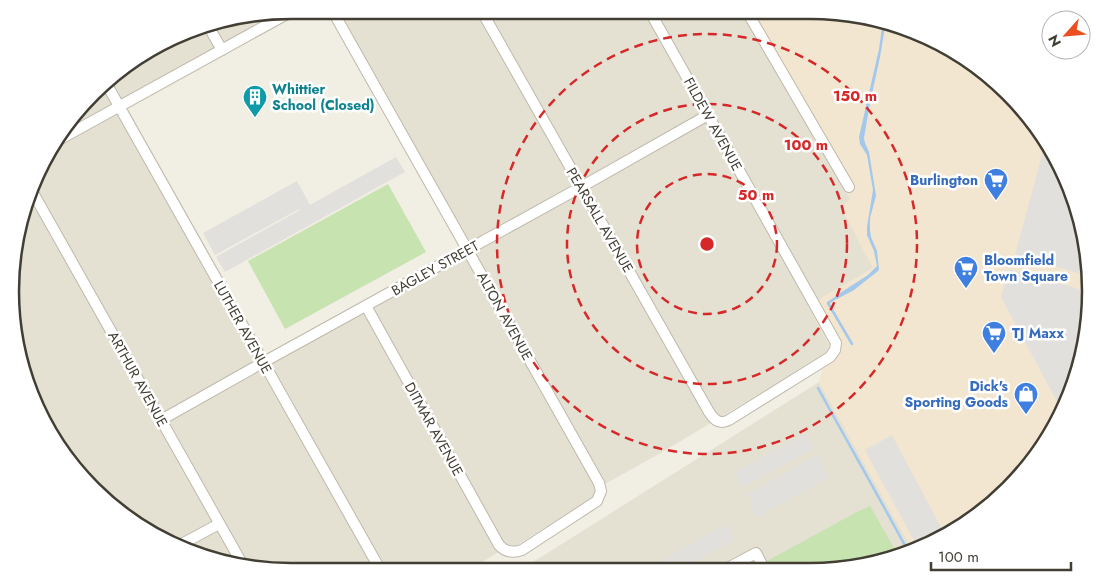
<svg xmlns="http://www.w3.org/2000/svg" width="1101" height="582" font-family="Jost,sans-serif">
<style>
.residential{fill:#e4e0d2}
.commercial{fill:#f2e6d0}
.green{fill:#c7e3af}
.parking{fill:#e2e0dc}
.water{fill:#a3c8eb}
.lines{fill:none;stroke-linecap:round;stroke-linejoin:round}
.stream{stroke:#a3c8eb;stroke-width:2.5}
.street-casing{stroke:#beb9aa;stroke-width:12}
.street{stroke:#fff;stroke-width:10}
.ring{fill:none;stroke:#d62828;stroke-width:2.5;stroke-dasharray:9 6}
.labels{text-anchor:middle;stroke-width:5;stroke-linejoin:round;paint-order:stroke}
.culture-label{font-size:14px;font-weight:bold;fill:#0d838f;stroke:#fff;text-anchor:start}
.street-label{font-size:14px;fill:#423e34;stroke:#fff}
.shop-label{font-size:14px;font-weight:bold;fill:#366cbe;stroke:#fff;text-anchor:end}
.rim{fill:none;stroke:#423e34;stroke-width:2.5}
.centre{fill:#d62828;stroke:#fff;stroke-width:2.5}
.ring-label{font-size:15px;text-anchor:middle;font-weight:bold;fill:#d62828;stroke:#fff;stroke-width:5;stroke-linejoin:round;paint-order:stroke}
</style>
<rect width="100%" height="100%" fill="#f1eee4"/>
<!-- residential -->
<g class="residential">
<polygon points="291,10 307,10 128,109 266,354 460,247 326,10 741,10 824,152 851,200 841,206 874,268 808,306 829,345 828,351 824,354 726,414 657,455 596,489 594,495 592,498 522,542 515,546 510,545 468,571 273,571 218,562 151,534 80,476 32,399 11,310 20,219 57,135 120,68 200,25"/>
<polygon points="819,382 913,551 901,557 846,570 519,571"/>
</g>
<!-- commercial -->
<polygon class="commercial" points="747,10 828,11 883,20 950,48 1033,120 1081,218 1089,327 1053,431 1021,476 966,524 913,551 819,382 829,345 808,306 873,268 840,206 851,200"/>
<!-- green -->
<g class="green">
<polygon points="388,184 426,252 285,329 248,261"/>
<polygon points="870,506 899,557 846,570 772,570 767,561 857,512"/>
</g>
<!-- parking -->
<g class="parking">
<polygon points="1045,144 1081,218 1085,275 1015,255"/>
<polygon points="396,157 405,172 225,272 216,257 300,210 299,209 215,255 203,233 297,181 310,205"/>
<polygon points="1009,269 1086,291 1089,327 1061,409 1001,297"/>
<polygon points="805,433 814,448 743,487 735,472"/>
<polygon points="892,435 945,535 918,548 865,450"/>
<polygon points="817,455 829,478 757,517 753,511 751,500 747,494"/>
<polygon points="727,524 735,540 681,570 653,570 651,566"/>
</g>
<!-- water -->
<polygon class="water" points="883,20 886,21 880,57 870,103 864,138 865,143 869,152 875,189 876,196 870,218 870,230 871,237 877,251 879,269 878,271 854,290 837,299 837,295 868,275 877,266 874,251 867,235 867,227 873,190 867,155 860,144 859,137 879,49"/>
<g class="lines">
<!-- stream -->
<g class="stream">
<polyline points="837,297 828,303 852,344"/>
<path d="M818,388C848,443 879,497 909,553"/>
</g>
<defs>
<g id="street">
<path d="M332,10L599,483L601,491L597,501L522,550C513,553 505,552 499,545L366,306"/>
<path d="M481,10L709,412C714,420 720,425 729,420L830,357L835,350L836,343L649,10"/>
<polyline points="746,10 849,187"/>
<polyline points="207,24 222,50"/>
<polyline points="106,83 381,571"/>
<polyline points="53,143 294,10"/>
<polyline points="32,191 244,567"/>
<polyline points="161,420 271,358 574,191 708,115"/>
<polyline points="178,546 219,524"/>
<polyline points="724,570 756,553 765,570"/>
</g>
</defs>
<!-- street casing -->
<use href="#street" class="street-casing"/>
<!-- street -->
<use href="#street" class="street"/>
</g>
<!-- distance rings -->
<g class="ring">
<circle cx="707" cy="244" r="70"/>
<circle cx="707" cy="244" r="140"/>
<circle cx="707" cy="244" r="210"/>
</g>
<!-- icons -->
<defs>
<symbol id="building-pin" viewBox="-11 -11 22 30"><path d="M0 17L-7.5 6A9.5 9.5 0 1 1 7.5 6Z" fill="#0f9aa8" stroke="#fff"/><path d="M-4-6H4V6H1V3H-1V6H-4ZM-2.5-4.3h1.7v1.8h-1.7ZM.8-4.3h1.7v1.8H.8ZM-2.5-1h1.7V.8h-1.7ZM.8-1h1.7V.8H.8Z" fill="#fff"/></symbol>
<symbol id="supermarket-pin" viewBox="-11 -11 22 30"><path d="M0 17L-7.5 6A9.5 9.5 0 1 1 7.5 6Z" fill="#3f7fe0" stroke="#fff"/><path d="M-6-5.5h2.5l.6 2H6L4.5 2H-2.5L-4.4-4H-6ZM-1.5 3.2a1.3 1.3 0 1 0 .1 0ZM3 3.2a1.3 1.3 0 1 0 .1 0Z" fill="#fff"/></symbol>
<symbol id="shop-pin" viewBox="-11 -11 22 30"><path d="M0 17L-7.5 6A9.5 9.5 0 1 1 7.5 6Z" fill="#3f7fe0" stroke="#fff"/><path d="M-5-2.5h2.3a2.7 3.5 0 0 1 5.4 0H5L5.5 6h-11ZM-1.5-2.5h3a1.5 2.3 0 0 0-3 0Z" fill="#fff"/></symbol>
</defs>
<g fill-rule="evenodd">
<use href="#building-pin" x="241" y="83" width="28" height="38"/>
<use href="#supermarket-pin" x="982" y="166" width="28" height="38"/>
<use href="#supermarket-pin" x="952" y="254" width="28" height="38"/>
<use href="#supermarket-pin" x="980" y="319" width="28" height="38"/>
<use href="#shop-pin" x="1012" y="380" width="28" height="38"/>
</g>
<g class="labels">
<!-- culture labels -->
<g class="culture-label">
<text x="272" y="94">Whittier<tspan x="272" dy="16">School (Closed)</tspan></text>
</g>
<!-- street labels -->
<g class="street-label">
<text transform="translate(713 124) rotate(61)" y="5">FILDEW AVENUE</text>
<text transform="translate(600 220) rotate(60)" y="5">PEARSALL AVENUE</text>
<text transform="translate(435 268) rotate(-29)" y="5">BAGLEY STREET</text>
<text transform="translate(505 316) rotate(61)" y="5">ALTON AVENUE</text>
<text transform="translate(243 327) rotate(61)" y="5">LUTHER AVENUE</text>
<text transform="translate(138 379) rotate(61)" y="5">ARTHUR AVENUE</text>
<text transform="translate(434 429) rotate(61)" y="5">DITMAR AVENUE</text>
</g>
<!-- shop labels -->
<g class="shop-label">
<text x="978" y="185">Burlington</text>
<text x="984" y="265" text-anchor="start">Bloomfield<tspan x="984" dy="16">Town Square</tspan></text>
<text x="1012" y="338" text-anchor="start">TJ Maxx</text>
<text x="1008" y="391">Dick's<tspan x="1008" dy="16">Sporting Goods</tspan></text>
</g>
</g>
<!-- crop -->
<path d="M0 0H1101V582H0ZM291 19H810A272 272 0 0 1 1082 291V291A272 272 0 0 1 810 563H291A272 272 0 0 1 19 291V291A272 272 0 0 1 291 19Z" fill="#fff" fill-rule="evenodd"/>
<path class="rim" d="M291 19H810A272 272 0 0 1 1082 291V291A272 272 0 0 1 810 563H291A272 272 0 0 1 19 291V291A272 272 0 0 1 291 19Z"/>
<circle cx="707" cy="244" r="8" class="centre"/>
<g class="ring-label">
<text x="855" y="101">150 m</text>
<text x="806" y="150">100 m</text>
<text x="756" y="200">50 m</text>
</g>
<!-- north arrow -->
<g transform="translate(1066 35) rotate(243)"><circle r="24" fill="#ffffff" stroke="#b3b2ae"/>
<path d="M0-4L9 19L0 12L-9 19Z" fill="#ec4f1f"/>
<text y="-8" font-size="14" font-weight="bold" text-anchor="middle" fill="#423e34">N</text>
</g>
<!-- scale -->
<path d="M931 562v8h140v-8" fill="none" stroke="#423e34" stroke-width="2.5"/>
<text x="938" y="562" font-size="15" fill="#423e34" stroke="#ffffff" stroke-width="4" paint-order="stroke">100 m</text>
</svg>
